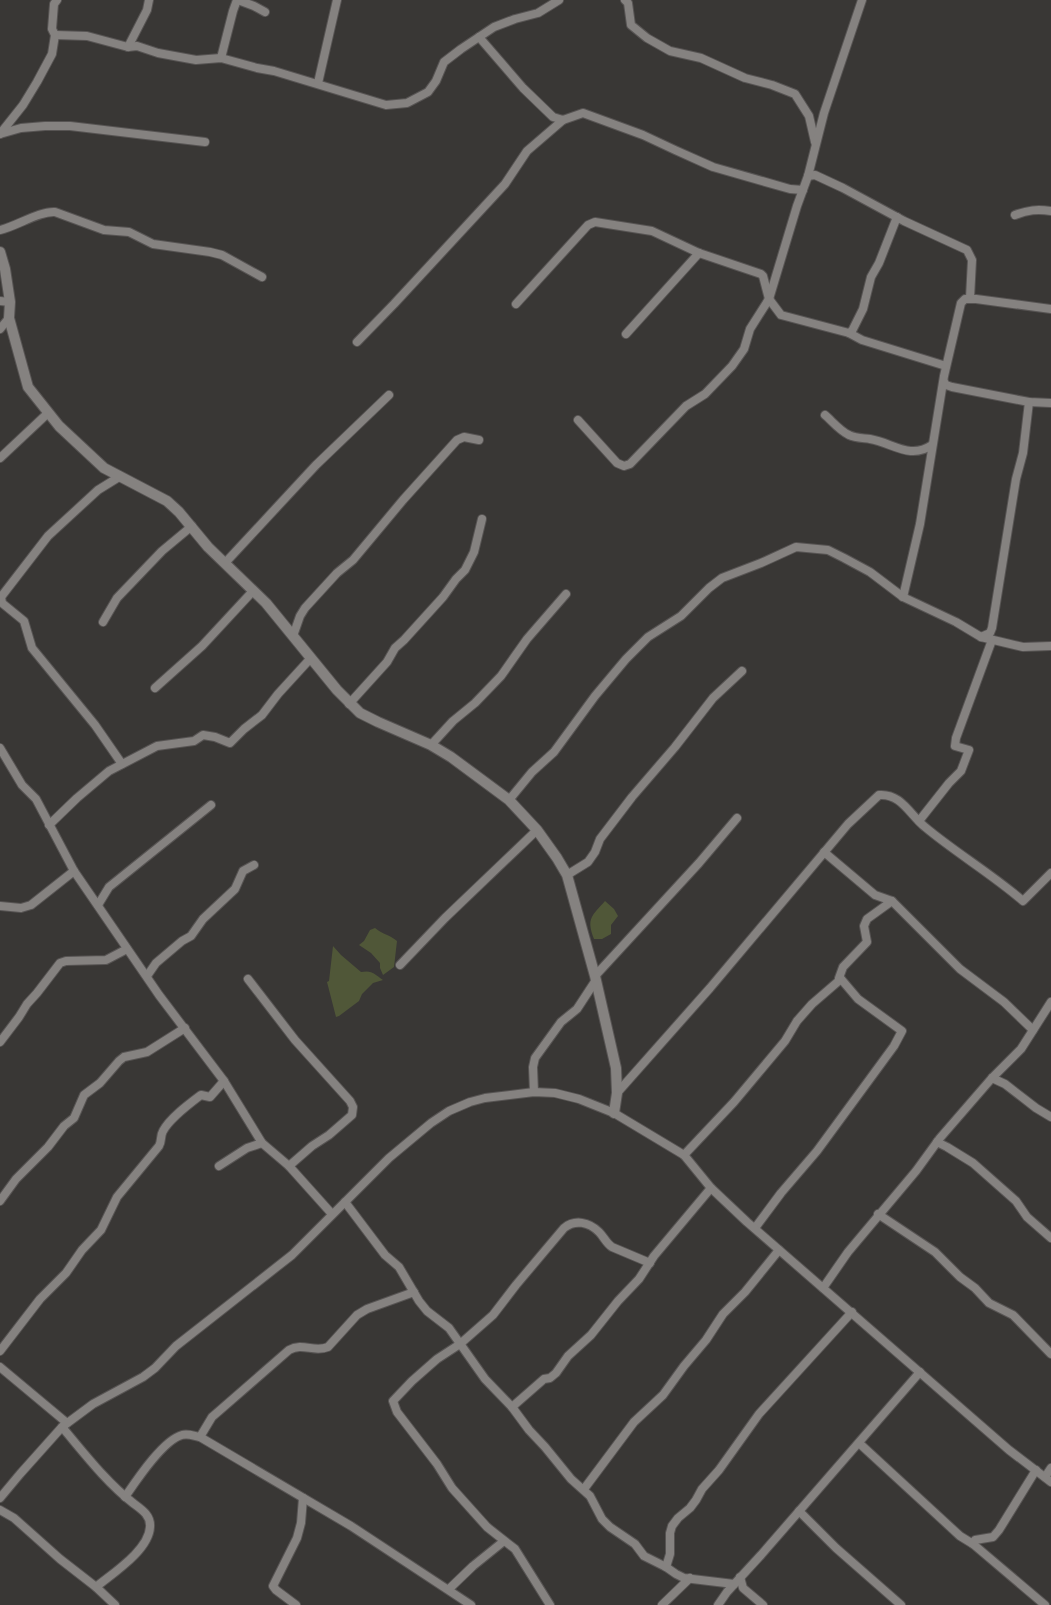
<svg xmlns="http://www.w3.org/2000/svg" width="1051" height="1605" font-family="'PT Sans Narrow',sans-serif">
<style>
.green{fill:#505738}
.lines{fill:none;stroke-linecap:round;stroke-linejoin:round}
.minor-casing{stroke:#575453;stroke-width:10}
.tertiary-casing{stroke:#575453;stroke-width:12}
.minor{stroke:#858280;stroke-width:8}
.tertiary{stroke:#858280;stroke-width:10}
</style>
<rect width="100%" height="100%" fill="#393735"/>
<!-- green -->
<g class="green">
<path d="M605,901L614,909L618,916L611,925V934L602,939H594C586,918 592,916 605,901Z"/>
<path d="M375,928C382,934 390,935 397,941L394,967L383,975L380,968V963L371,953L359,945L364,941L370,930Z"/>
<path d="M333,946L341,955L361,972C373,970 374,974 383,980L373,983L362,994L359,1001L339,1016L336,1017L327,982L329,981Z"/>
</g>
<g class="lines">
<defs>
<g id="minor">
<polyline points="238,0 254,6 265,12"/>
<polyline points="625,0 628,3 631,25 647,38 670,51 701,58 745,78 772,85 795,94 809,116 815,142"/>
<polyline points="55,35 87,36 128,47 137,46 158,53 196,60 221,58 257,68 274,71 386,105 407,103 428,92 436,81 444,62 461,49 494,27 515,19 538,13 559,0"/>
<polyline points="479,37 523,88 553,117 563,120 583,113 643,135 675,150 713,167 790,189 803,190"/>
<polyline points="128,47 147,10 149,0"/>
<polyline points="221,58 233,11 237,0"/>
<polyline points="318,83 337,0"/>
<polyline points="0,134 21,128 45,126 70,126 205,142"/>
<polyline points="0,134 23,105 37,82 52,54 55,35 52,29 54,4 57,0"/>
<polyline points="808,176 815,175 843,188 904,221 967,250 972,260 970,298"/>
<path d="M1015,215C1028,210 1037,209 1051,211"/>
<path d="M0,230C17,226 39,211 55,212L104,230L129,232L153,244L210,252L222,255L262,277"/>
<polyline points="0,301 10,302"/>
<polyline points="516,304 588,225 595,222 652,231 699,253 761,274 763,276 769,299 781,315 849,333 852,331 863,309 871,277 879,263 897,217"/>
<polyline points="0,329 9,318"/>
<polyline points="849,333 862,340 946,366"/>
<polyline points="626,334 699,253"/>
<polyline points="357,342 394,304 505,184 527,151 563,120"/>
<polyline points="944,382 946,385 952,387 1029,402 1051,403"/>
<path d="M825,415C832,421 840,431 849,435C855,438 863,438 870,439C893,443 910,460 932,445"/>
<polyline points="578,420 617,463 624,466 630,464 686,406 705,394 732,366 744,349 750,329 769,299 797,206 808,176 824,113 862,0"/>
<polyline points="0,458 48,413"/>
<polyline points="119,477 98,490 48,536 1,597 2,603 24,621 32,648 95,725 122,764"/>
<polyline points="225,563 316,465 389,395"/>
<polyline points="903,597 920,524 944,376 961,303 965,299 976,299 1051,309"/>
<polyline points="103,622 117,598 162,551 192,526"/>
<polyline points="293,636 300,616 305,608 337,573 353,560 403,500 457,440 464,437 479,440"/>
<polyline points="981,637 990,633 992,628 1016,479 1023,453 1029,402"/>
<polyline points="155,688 202,646 253,591"/>
<polyline points="349,704 387,662 395,648 404,640 443,597 456,579 465,570 474,552 482,519"/>
<polyline points="431,745 453,721 475,703 501,676 527,639 566,594"/>
<polyline points="0,748 22,785 36,799 74,871 159,995 224,1081 262,1143 289,1166 332,1214"/>
<polyline points="509,800 532,772 554,752 595,696 626,659 648,637 681,616 709,588 722,578 761,563 796,547 828,550 844,558 870,572 903,597 956,622 981,637 1023,647 1051,646"/>
<polyline points="919,821 949,783 961,771 969,750 955,746 956,738 992,640"/>
<polyline points="49,825 77,798 109,771 157,746 194,741 203,735 215,737 230,743 244,729 262,715 278,694 310,659"/>
<polyline points="824,852 875,895 892,901 960,969 1004,1002 1033,1030"/>
<polyline points="567,875 588,862 595,852 600,839 632,797 675,747 713,698 742,671"/>
<polyline points="98,905 109,887 211,805"/>
<polyline points="0,906 21,908 31,905 74,871"/>
<polyline points="400,965 445,918 537,830"/>
<polyline points="147,976 156,963 182,941 191,936 203,919 235,889 243,871 254,865"/>
<polyline points="595,976 699,863 737,818"/>
<polyline points="248,979 295,1040 350,1101 353,1107 352,1115 329,1135 312,1146 289,1166"/>
<polyline points="0,1042 19,1017 27,1004 37,993 60,963 66,961 106,960 127,949"/>
<polyline points="992,1078 1005,1084 1036,1108 1051,1117"/>
<polyline points="534,1092 533,1067 535,1058 561,1022 577,1009 596,980"/>
<path d="M617,1093L710,988L848,824L879,795C901,793 910,815 925,827C956,853 992,874 1023,901L1051,873"/>
<polyline points="937,1142 947,1147 973,1163 1016,1201 1027,1217 1051,1238"/>
<polyline points="684,1155 734,1102 785,1041 797,1021 812,1004 841,979 839,978 843,967 867,942 864,926 867,919 892,901"/>
<polyline points="219,1166 247,1148 262,1143"/>
<polyline points="0,1201 16,1179 48,1147 64,1126 74,1118 84,1095 100,1083 119,1061 124,1057 147,1052 185,1028"/>
<polyline points="345,1202 385,1255 399,1267 419,1301 427,1311 449,1328 485,1379 512,1407 529,1430 545,1447 571,1479 590,1496 602,1519 610,1527 635,1544 644,1556 666,1567 676,1574 684,1578 734,1584"/>
<polyline points="878,1214 935,1252 960,1277 975,1288 989,1303 1013,1315 1051,1354"/>
<polyline points="755,1228 781,1193 817,1151 894,1046 902,1031 858,999 841,979"/>
<polyline points="823,1288 848,1252 916,1171 940,1138 992,1078 1021,1049 1051,1002"/>
<path d="M0,1351L40,1299L66,1273L82,1250L101,1230L117,1197L159,1146C162,1141 160,1136 163,1131C170,1118 189,1104 201,1095L210,1097L224,1081"/>
<polyline points="0,1367 67,1423"/>
<polyline points="512,1407 544,1379 550,1378 556,1373 568,1356 591,1335 618,1301 639,1279 654,1256 711,1188"/>
<path d="M62,1427C84,1453 106,1482 133,1503C141,1509 151,1515 150,1527C149,1550 113,1573 96,1587"/>
<path d="M200,1437L212,1417L219,1411L289,1350C303,1342 314,1353 328,1347L357,1315L367,1309L414,1292"/>
<polyline points="859,1443 960,1536 973,1544 1045,1605"/>
<polyline points="1045,1477 1051,1468"/>
<polyline points="584,1489 634,1422 663,1395 684,1366 706,1340 723,1314 745,1292 779,1250"/>
<path d="M125,1497C136,1481 163,1440 182,1435C188,1433 194,1436 200,1437L351,1526L471,1605"/>
<polyline points="0,1498 20,1474 62,1427 93,1404 143,1377 155,1368 176,1346 292,1255 389,1158 431,1123 449,1111 470,1102 485,1098 534,1092 555,1093 579,1099 614,1113 684,1155 711,1188 747,1222 1009,1450 1051,1482"/>
<polyline points="0,1510 14,1518 32,1534 60,1559 96,1587 115,1605"/>
<polyline points="799,1511 836,1548 901,1605"/>
<polyline points="973,1544 975,1540 993,1537 999,1530 1036,1470"/>
<polyline points="666,1567 670,1554 670,1533 672,1526 678,1518 690,1508 696,1500 702,1489 719,1470 759,1414 852,1312"/>
<polyline points="740,1577 743,1588 763,1605"/>
<polyline points="449,1589 473,1566 504,1541"/>
<polyline points="296,1605 276,1590 273,1586 297,1538 301,1523 303,1498"/>
<path d="M550,1605L515,1549L487,1527L452,1488L437,1464L397,1412L393,1401L412,1381L437,1359L460,1344L493,1315L516,1285L564,1228C575,1219 589,1222 599,1232C604,1237 606,1243 612,1247L650,1263"/>
<polyline points="662,1605 690,1578"/>
<polyline points="718,1605 727,1592 761,1555 920,1372"/>
</g>
<polyline id="tertiary" points="0,252 5,269 10,302 9,318 28,387 59,426 104,468 167,501 179,512 208,547 266,603 337,690 360,713 378,722 431,745 451,757 509,800 537,830 557,858 567,875 595,976 616,1068 617,1093 614,1113"/>
</defs>
<!-- minor casing -->
<use href="#minor" class="minor-casing"/>
<!-- tertiary casing -->
<use href="#tertiary" class="tertiary-casing"/>
<!-- minor -->
<use href="#minor" class="minor"/>
<!-- tertiary -->
<use href="#tertiary" class="tertiary"/>
</g>
</svg>
